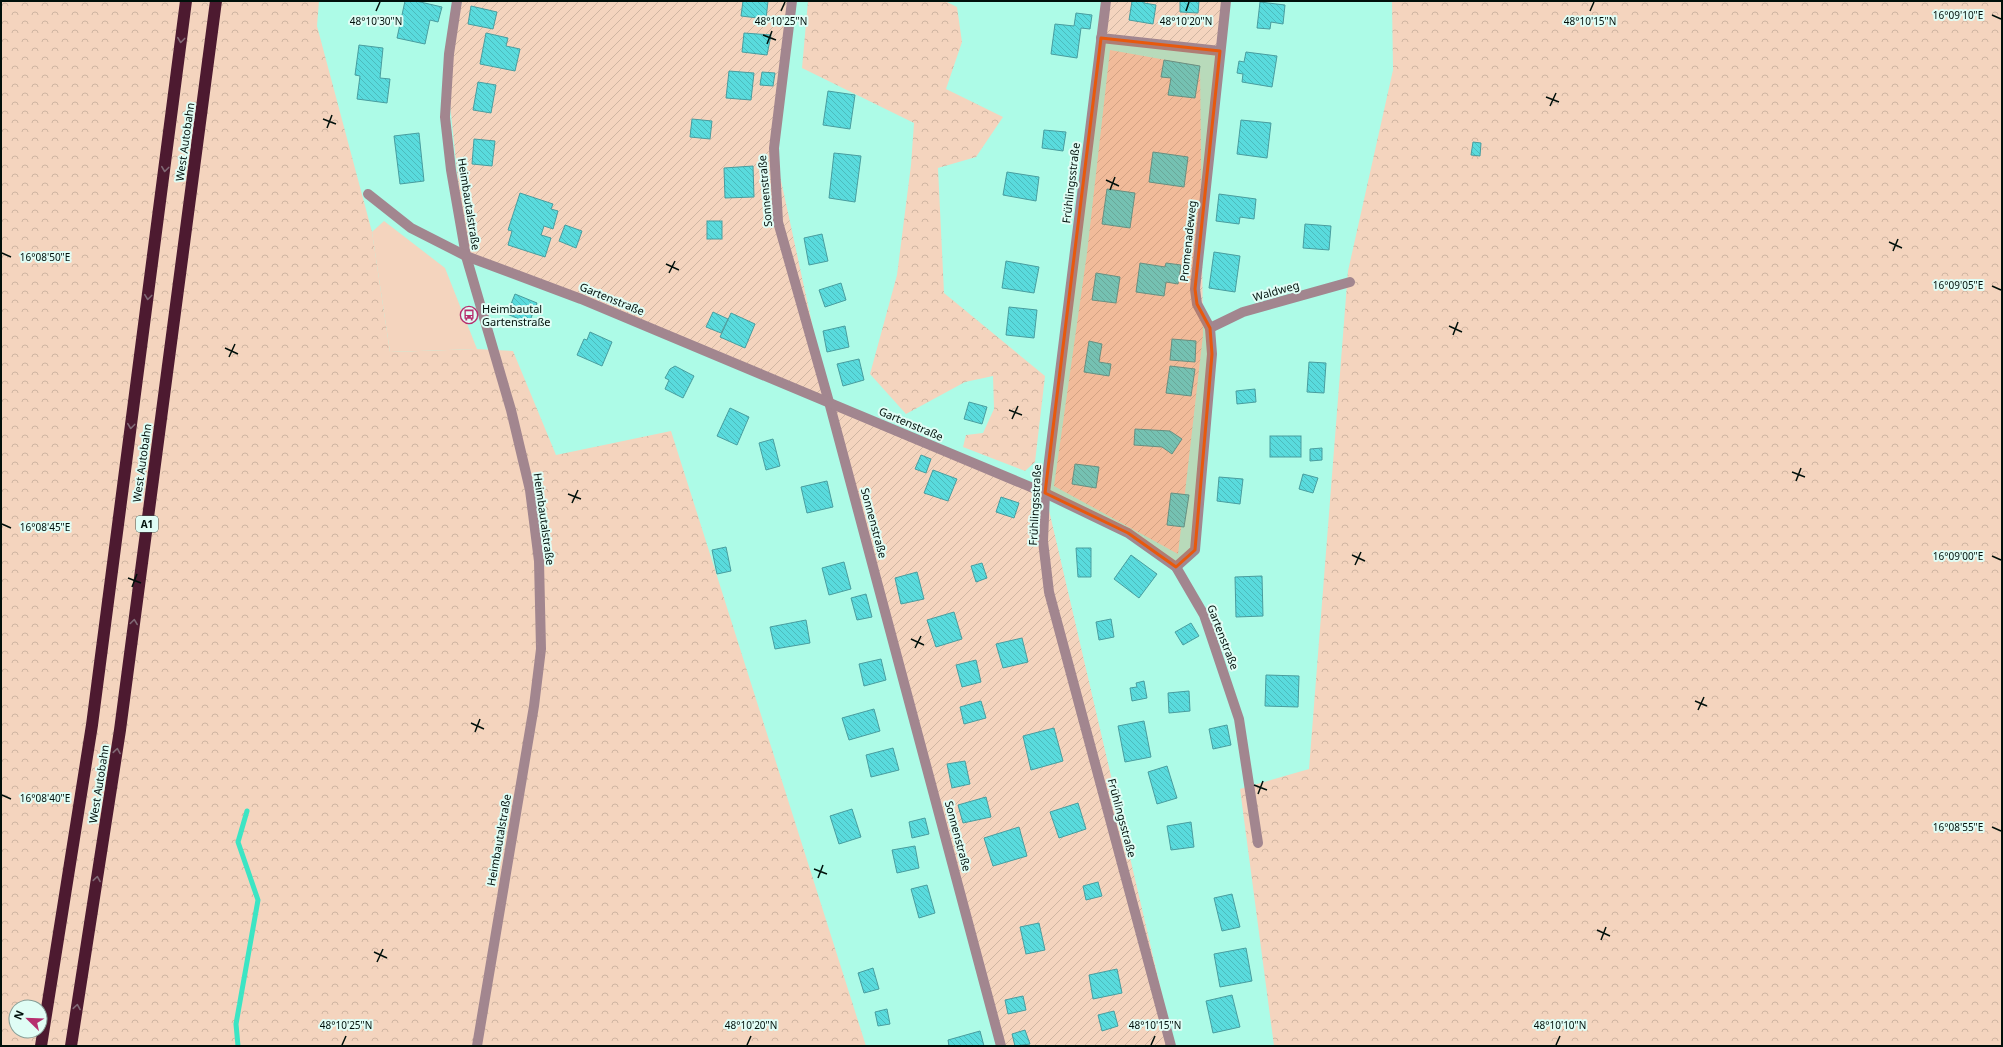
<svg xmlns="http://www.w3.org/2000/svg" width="2003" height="1047" font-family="'Noto Sans',sans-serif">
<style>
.green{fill:#f4d4be}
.forest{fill:url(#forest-crowns);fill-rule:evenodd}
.garden{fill:url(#garden-furrows)}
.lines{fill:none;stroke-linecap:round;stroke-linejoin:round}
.stream{stroke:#3ce5c4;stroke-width:5}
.building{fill:url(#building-back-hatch);stroke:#499d9f}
.minor{stroke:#a2868f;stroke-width:10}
.highway{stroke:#4d1a30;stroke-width:12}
.oneway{stroke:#806975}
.marked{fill:#e8590c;fill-opacity:0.2;stroke:#e8590c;stroke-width:3;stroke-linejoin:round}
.ticks{fill:none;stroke:#00100b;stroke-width:1.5}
.labels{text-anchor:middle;stroke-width:4;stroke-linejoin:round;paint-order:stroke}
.shield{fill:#e0fdf5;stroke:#435751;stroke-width:1}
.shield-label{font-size:10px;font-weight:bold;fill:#00100b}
.street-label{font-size:11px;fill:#00100b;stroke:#e0fdf5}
.poi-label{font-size:11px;fill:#00100b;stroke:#e0fdf5;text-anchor:start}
.ticks-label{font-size:10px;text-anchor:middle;fill:#00100b;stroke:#e0fdf5;stroke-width:4;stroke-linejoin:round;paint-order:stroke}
</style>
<defs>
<pattern id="forest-crowns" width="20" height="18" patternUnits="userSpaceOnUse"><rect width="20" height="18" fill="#f4d4be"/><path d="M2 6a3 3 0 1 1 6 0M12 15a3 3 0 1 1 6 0" fill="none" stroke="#cfb5a2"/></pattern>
<pattern id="garden-furrows" width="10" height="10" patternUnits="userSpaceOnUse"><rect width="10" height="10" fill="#f4d4be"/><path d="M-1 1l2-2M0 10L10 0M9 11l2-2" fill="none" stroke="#cfb5a2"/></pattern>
<pattern id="building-back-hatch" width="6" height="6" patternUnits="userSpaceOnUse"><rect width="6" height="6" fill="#59dbdd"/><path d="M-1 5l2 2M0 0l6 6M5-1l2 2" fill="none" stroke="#4cbbbc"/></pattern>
</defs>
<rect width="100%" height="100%" fill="#adfbe7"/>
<!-- green -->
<polygon class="green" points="384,221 445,268 477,349 390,352 372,232"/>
<!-- forest -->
<g class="forest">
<path d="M1,1H319L317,26L372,232L390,352L477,349L513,351L556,455L671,431L866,1046H1ZM16,1007H40V1031H16Z"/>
<polygon points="808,1 945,1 957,7 962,42 946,89 1003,117 976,157 938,168 944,293 1045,376 1035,462 1025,471 963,447 966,435 983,433 994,409 993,376 965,382 906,414 870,374 897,275 911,165 914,123 802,68"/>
<polygon points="1392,1 2002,1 2002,1046 1274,1046 1240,789 1309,769 1348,271 1393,70"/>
</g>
<!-- garden -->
<g class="garden">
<polygon points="462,1 792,1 774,148 829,402 1045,493 1174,1046 1001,1046 829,402 466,256 447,76"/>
<polygon points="1106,1 1226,1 1220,51 1101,38"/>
<polygon points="1110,50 1200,66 1203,335 1178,554 1054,486 1087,253"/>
</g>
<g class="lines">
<!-- stream -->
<polyline class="stream" points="238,1046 236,1024 258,900 238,842 247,811"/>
</g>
<!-- building -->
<g class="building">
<polygon points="405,1 416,1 442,7 438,22 430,20 425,44 397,38"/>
<polygon points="743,1 768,1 766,19 741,16"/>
<polygon points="1132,1 1144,1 1144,3 1156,5 1153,24 1129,20"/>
<polygon points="1180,1 1199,1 1198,13 1180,12"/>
<polygon points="1260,2 1285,5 1283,24 1271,22 1270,29 1257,28"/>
<polygon points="471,6 497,12 493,29 468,24"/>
<polygon points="1076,13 1092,15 1090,29 1081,28 1077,58 1051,54 1055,24 1074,26"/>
<polygon points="486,33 508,38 506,46 520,49 515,71 480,64"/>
<polygon points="744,33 771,35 767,55 742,52"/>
<polygon points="359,45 383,48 380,78 390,79 387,103 357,99 360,76 355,75"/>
<polygon points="1246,52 1277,56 1272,87 1242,82 1243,74 1237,73 1239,61 1244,62"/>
<polygon points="1164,60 1200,66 1195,98 1168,95 1171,78 1161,77"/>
<polygon points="729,71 754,73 751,100 726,98"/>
<polygon points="762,72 775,73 773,86 760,85"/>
<polygon points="478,82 496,85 491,113 473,110"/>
<polygon points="828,91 855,95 850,129 823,125"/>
<polygon points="692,119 712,121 710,139 690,137"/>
<polygon points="1241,120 1271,123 1267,158 1237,154"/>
<polygon points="1044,130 1066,132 1063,151 1042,148"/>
<polygon points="419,133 424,181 400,184 394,136"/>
<polygon points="474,139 495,141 492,166 472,164"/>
<polygon points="1473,142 1481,143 1480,156 1471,155"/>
<polygon points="1153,152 1188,157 1184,187 1149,182"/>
<polygon points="834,153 861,156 855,202 829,198"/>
<polygon points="753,166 754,197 725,198 724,168"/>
<polygon points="1007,172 1039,177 1036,201 1003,195"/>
<polygon points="1107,189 1135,193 1130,228 1102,224"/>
<polygon points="520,193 553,204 551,209 558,211 553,229 544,226 541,235 551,238 545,257 508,245 512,231 508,230"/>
<polygon points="1219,194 1256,199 1254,219 1240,217 1239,224 1216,221"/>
<rect x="707" y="221" width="15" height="18"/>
<polygon points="1305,224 1331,226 1329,250 1303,248"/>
<polygon points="565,225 582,231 576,248 559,241"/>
<polygon points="822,234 828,261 809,265 804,238"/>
<polygon points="1214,252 1240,256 1235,292 1209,288"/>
<polygon points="1006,261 1039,267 1034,293 1002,288"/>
<polygon points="1140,263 1165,267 1166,263 1181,265 1178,284 1166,282 1164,296 1136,292"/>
<polygon points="1096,273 1120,277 1116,303 1092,300"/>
<polygon points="841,283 846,300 825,307 819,290"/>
<polygon points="515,294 537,303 529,323 507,314"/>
<polygon points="1009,307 1037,310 1034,338 1006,335"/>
<polygon points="713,312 728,319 721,333 706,327"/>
<polygon points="731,313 755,324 745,348 720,337"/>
<polygon points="845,326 849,347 827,352 823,331"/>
<polygon points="590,332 612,342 602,366 577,355 584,339 587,340"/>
<polygon points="1172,339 1196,341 1195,362 1170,360"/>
<polygon points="1089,341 1102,344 1099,362 1111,364 1109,376 1084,372"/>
<polygon points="859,359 864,380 843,386 837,364"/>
<polygon points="1309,362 1326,363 1324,393 1307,392"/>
<polygon points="675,366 694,376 683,398 665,389 669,380 665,378 670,369"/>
<polygon points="1170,366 1195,369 1191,396 1166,393"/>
<polygon points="1255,389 1256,402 1237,404 1236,391"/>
<polygon points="969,402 987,407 982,424 964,419"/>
<polygon points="730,408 749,417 737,445 717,436"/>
<polygon points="1135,429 1170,431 1182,439 1172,454 1162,447 1134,445"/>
<rect x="1270" y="436" width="31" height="21"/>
<polygon points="773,439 780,466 766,470 759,443"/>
<polygon points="1322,448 1322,460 1310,461 1310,449"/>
<polygon points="921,455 931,459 926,473 915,469"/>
<polygon points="1075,464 1099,467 1096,488 1072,484"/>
<polygon points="933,470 957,479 948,501 924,493"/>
<polygon points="1303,474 1318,478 1313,493 1299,489"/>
<polygon points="1219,477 1243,479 1240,504 1217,501"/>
<polygon points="827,481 833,507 807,513 801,487"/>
<polygon points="1171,493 1189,495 1184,527 1167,525"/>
<polygon points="1001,497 1019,503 1014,518 996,512"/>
<polygon points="726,547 731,571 717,574 712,550"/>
<polygon points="1076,548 1091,548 1091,577 1078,577"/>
<polygon points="1131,555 1157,574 1139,598 1114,579"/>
<polygon points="844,562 851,589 829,595 822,568"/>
<polygon points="982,563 987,578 976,582 971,566"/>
<polygon points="917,572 924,599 901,604 895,578"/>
<polygon points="1262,576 1263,616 1236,617 1235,577"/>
<polygon points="866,594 872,617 857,620 851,598"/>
<polygon points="954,612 962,639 936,647 927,620"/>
<polygon points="1111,619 1114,637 1099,640 1096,622"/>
<polygon points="806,620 810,643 775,649 770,627"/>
<polygon points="1191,623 1199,636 1183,645 1175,632"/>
<polygon points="1022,638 1028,662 1003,668 996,644"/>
<polygon points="881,659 886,680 864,686 859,664"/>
<polygon points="976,660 981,682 962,687 956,665"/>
<polygon points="1266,675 1299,676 1298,707 1265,706"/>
<polygon points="1144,681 1147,698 1132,701 1130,688 1137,687 1136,683"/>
<polygon points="1189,691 1190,711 1169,713 1168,693"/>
<polygon points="981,701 986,718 964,724 960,707"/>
<polygon points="874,709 880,731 849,740 842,718"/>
<polygon points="1144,721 1151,757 1125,762 1118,726"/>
<polygon points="1227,725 1231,745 1213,749 1209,729"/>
<polygon points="1054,728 1063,761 1031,770 1023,736"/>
<polygon points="893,748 899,770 871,777 866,755"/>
<polygon points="965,761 970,784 952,788 947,764"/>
<polygon points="1167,766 1177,798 1157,804 1148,772"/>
<polygon points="986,797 991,817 963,823 958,805"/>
<polygon points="1078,803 1086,829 1059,838 1050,812"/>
<polygon points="852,809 861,837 839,844 830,816"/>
<polygon points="925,818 929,834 912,838 909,822"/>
<polygon points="1191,822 1194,847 1171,850 1167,826"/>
<polygon points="1019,827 1027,856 993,866 984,838"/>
<polygon points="915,846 919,868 897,873 892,850"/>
<polygon points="1098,882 1102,896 1086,900 1083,886"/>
<polygon points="927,885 935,913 919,918 911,889"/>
<polygon points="1232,894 1240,927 1222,931 1214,898"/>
<polygon points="1039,923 1045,950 1026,954 1020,927"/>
<polygon points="1246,948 1252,981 1220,987 1214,954"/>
<polygon points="873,968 879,989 864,993 858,973"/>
<polygon points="1117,969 1122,993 1093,999 1089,975"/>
<polygon points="1232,995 1240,1027 1213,1033 1206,1001"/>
<polygon points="1023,996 1026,1010 1008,1014 1005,1000"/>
<polygon points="887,1009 890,1024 878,1026 875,1012"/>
<polygon points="1114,1011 1118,1026 1102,1031 1098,1015"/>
<polygon points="1025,1030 1030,1044 1015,1046 1012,1034"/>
<polygon points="980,1031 984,1046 949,1046 948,1040"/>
</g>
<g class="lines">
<!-- minor -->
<g class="minor">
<polyline points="457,1 449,54 445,117 451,170 466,256 511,410 530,490 539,561 541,649 534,706 477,1046"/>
<polyline points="792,1 774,148 778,222 829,402 1001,1046"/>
<polyline points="1106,1 1045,493 1043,541 1049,592 1171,1046"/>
<polyline points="1101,38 1220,51"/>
<polyline points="368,194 411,228 466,256 581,299 1045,493 1128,533 1176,567 1204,615 1239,719 1258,843"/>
<polyline points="1210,328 1243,312 1350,282"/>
<polyline points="1176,567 1195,550 1212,354 1210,328 1197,304 1195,289 1226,1"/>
</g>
<!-- highway -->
<g class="highway">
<polyline points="41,1046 92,725 186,1"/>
<polyline points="71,1046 120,730 216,1"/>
</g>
</g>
<!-- one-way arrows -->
<defs><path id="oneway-chevron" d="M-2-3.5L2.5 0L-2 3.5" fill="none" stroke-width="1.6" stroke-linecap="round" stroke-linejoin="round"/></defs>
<g class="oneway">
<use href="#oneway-chevron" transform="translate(181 40) rotate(97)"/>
<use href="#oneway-chevron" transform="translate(165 169) rotate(97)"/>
<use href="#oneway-chevron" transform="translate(148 297) rotate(97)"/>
<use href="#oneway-chevron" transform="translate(131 426) rotate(97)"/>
<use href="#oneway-chevron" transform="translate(134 622) rotate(-82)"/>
<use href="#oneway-chevron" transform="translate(117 751) rotate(-81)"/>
<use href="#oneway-chevron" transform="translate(97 879) rotate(-81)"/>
<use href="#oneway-chevron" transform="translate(77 1007) rotate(-81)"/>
</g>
<!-- marked area -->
<path class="marked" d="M1101,38L1220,51L1195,289L1197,304L1210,328L1212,354L1195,550L1176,567L1128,533L1045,493Z"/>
<!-- ticks -->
<path class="ticks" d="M376,11L380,2M781,11L785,2M1186,11L1189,2M1590,11L1594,2M1992,15L2001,19M763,35L776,40M767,44L772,31M1546,97L1559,102M1550,106L1556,93M323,119L336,124M327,128L332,115M1106,180L1119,186M1110,190L1115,177M1889,242L1902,248M1893,251L1898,239M2,253L11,257M666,264L679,270M669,273L675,261M1992,286L2001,290M1449,326L1462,332M1453,335L1458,322M225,348L238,354M229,357L235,344M1009,410L1022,415M1012,419L1018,406M1792,472L1805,477M1796,481L1801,468M568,494L581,499M572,503L578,490M2,524L11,528M1352,555L1365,561M1992,556L2001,560M1355,565L1361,552M128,578L141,583M132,587L137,574M911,639L924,645M915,648L921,636M1695,701L1707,706M1698,710L1704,697M471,723L484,729M475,732L480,719M1254,785L1267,790M1258,794L1263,781M2,795L11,799M1992,827L2001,831M814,869L827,874M818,878L823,865M1597,930L1610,936M1601,940L1606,927M374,952L387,958M377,962L383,949M342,1045L346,1036M747,1045L751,1036M1151,1045L1155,1036M1556,1045L1560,1036"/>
<!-- icons -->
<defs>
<symbol id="bus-ring" viewBox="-11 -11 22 22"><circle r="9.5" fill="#e0fdf5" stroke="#b62e6e" stroke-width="1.5"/><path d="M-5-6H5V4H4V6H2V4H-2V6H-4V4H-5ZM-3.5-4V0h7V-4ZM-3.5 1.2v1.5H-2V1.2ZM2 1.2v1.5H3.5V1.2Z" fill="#b62e6e"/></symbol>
</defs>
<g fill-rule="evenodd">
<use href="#bus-ring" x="459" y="305" width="20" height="20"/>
</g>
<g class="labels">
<!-- shield labels -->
<rect class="shield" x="136" y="516" width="22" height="16" rx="3"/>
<g class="shield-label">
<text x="147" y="528">A1</text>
</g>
<!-- street labels -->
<g class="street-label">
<text transform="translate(185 142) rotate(-82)" y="4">West Autobahn</text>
<text transform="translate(1071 183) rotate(-83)" y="4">Frühlingsstraße</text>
<text transform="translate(765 191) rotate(-95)" y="4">Sonnenstraße</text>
<text transform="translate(469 204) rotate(81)" y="4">Heimbautalstraße</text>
<text transform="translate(1188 241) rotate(-84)" y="4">Promenadeweg</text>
<text transform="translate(1276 291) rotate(-16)" y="4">Waldweg</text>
<text transform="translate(612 299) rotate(22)" y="4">Gartenstraße</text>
<text transform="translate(911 424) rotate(23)" y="4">Gartenstraße</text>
<text transform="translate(142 463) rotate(-82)" y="4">West Autobahn</text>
<text transform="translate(1035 505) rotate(-87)" y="4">Frühlingsstraße</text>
<text transform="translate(544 519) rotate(82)" y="4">Heimbautalstraße</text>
<text transform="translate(874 523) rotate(75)" y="4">Sonnenstraße</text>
<text transform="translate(1223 637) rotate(69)" y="4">Gartenstraße</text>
<text transform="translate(99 784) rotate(-81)" y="4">West Autobahn</text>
<text transform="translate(1122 818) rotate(75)" y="4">Frühlingsstraße</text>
<text transform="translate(958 836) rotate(75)" y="4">Sonnenstraße</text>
<text transform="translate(499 840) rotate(-80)" y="4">Heimbautalstraße</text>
</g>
<!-- poi labels -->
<g class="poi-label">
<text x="482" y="313">Heimbautal<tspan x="482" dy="13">Gartenstraße</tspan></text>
</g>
</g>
<g class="ticks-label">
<text x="1958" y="19">16°09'10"E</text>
<text x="781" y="25">48°10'25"N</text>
<text x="1590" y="25">48°10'15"N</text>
<text x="376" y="25">48°10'30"N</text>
<text x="1186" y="25">48°10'20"N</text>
<text x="45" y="261">16°08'50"E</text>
<text x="1958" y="289">16°09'05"E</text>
<text x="45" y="531">16°08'45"E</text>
<text x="1958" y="560">16°09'00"E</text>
<text x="45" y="802">16°08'40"E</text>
<text x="1958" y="831">16°08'55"E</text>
<text x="346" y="1029">48°10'25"N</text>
<text x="751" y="1029">48°10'20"N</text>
<text x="1155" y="1029">48°10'15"N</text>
<text x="1560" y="1029">48°10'10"N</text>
</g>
<!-- border -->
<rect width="2003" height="1047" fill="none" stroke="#00100b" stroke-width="4"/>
<!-- north arrow -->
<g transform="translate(28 1019) rotate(293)"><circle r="19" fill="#e0fdf5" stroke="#869e97"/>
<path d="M0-3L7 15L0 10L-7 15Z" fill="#b62e6e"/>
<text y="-6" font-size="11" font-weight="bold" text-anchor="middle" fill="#00100b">N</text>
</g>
</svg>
